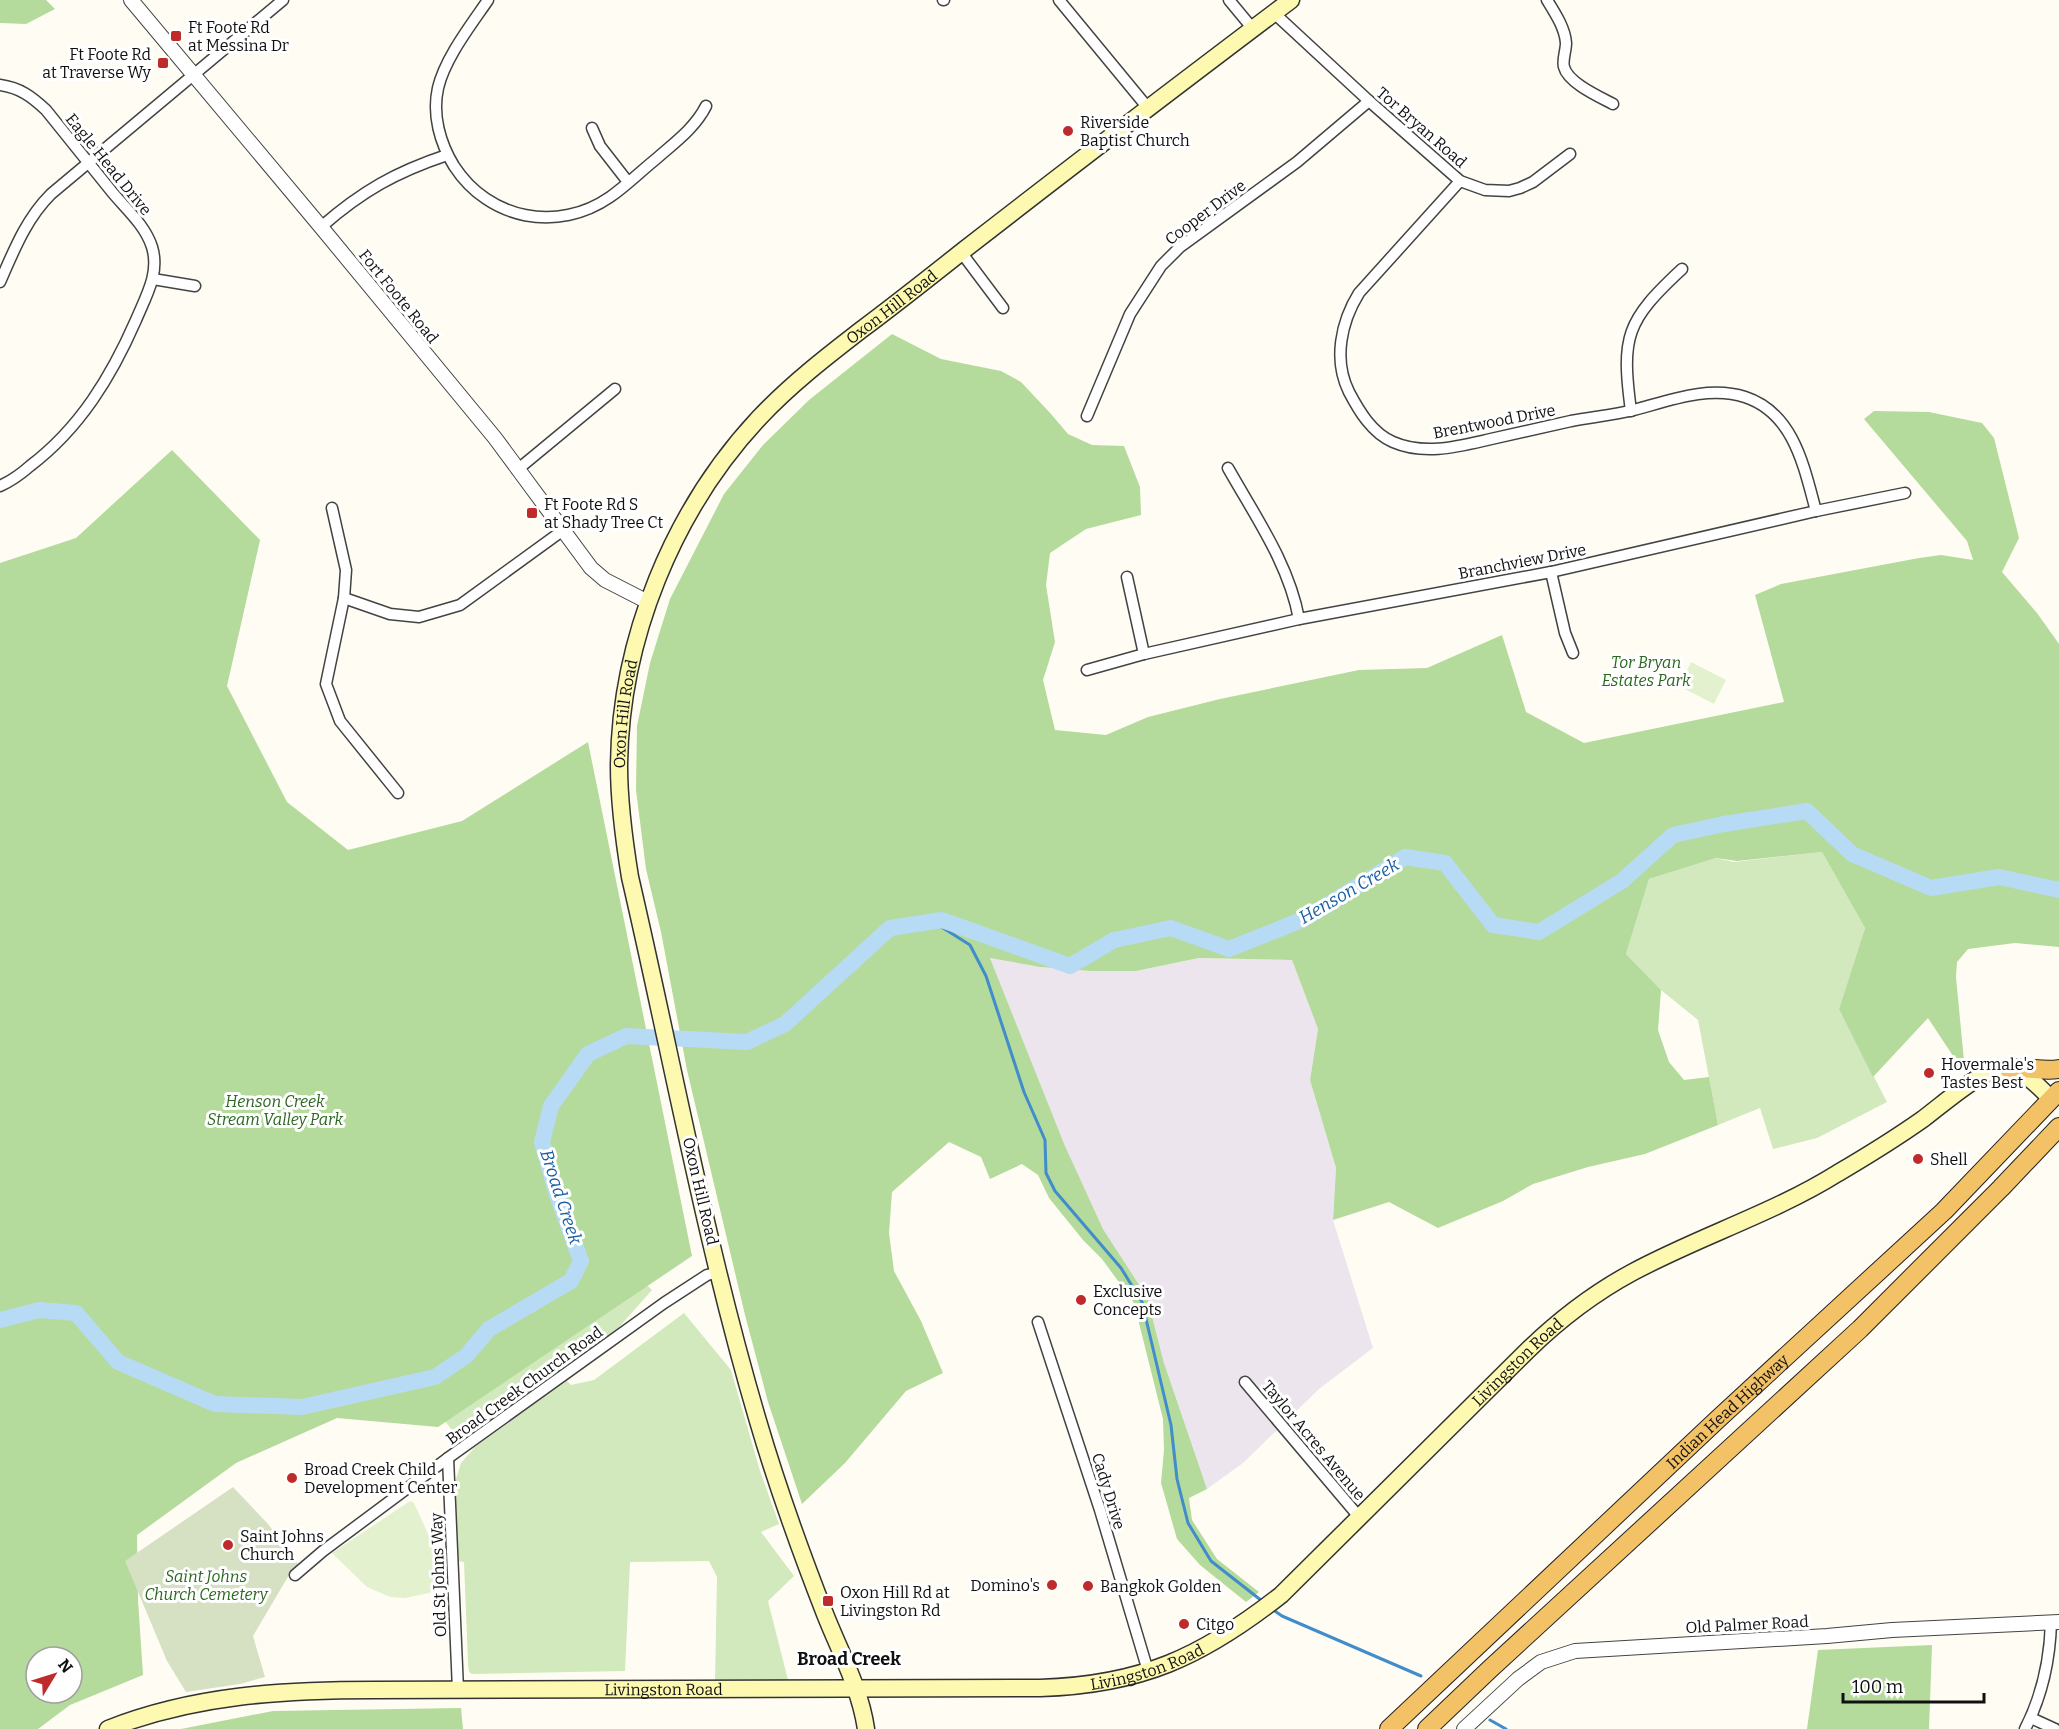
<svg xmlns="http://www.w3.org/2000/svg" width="2059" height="1729" font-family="Bitter,serif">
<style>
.industrial{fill:#ede5ee}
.green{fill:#d1e9bc}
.forest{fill:#b4da9c;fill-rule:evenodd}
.cemetery{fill:#d6e1c3}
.pitch{fill:#e3f1ce}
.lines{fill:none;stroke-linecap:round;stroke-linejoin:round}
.stream{stroke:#418ccb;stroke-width:3}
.river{stroke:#b8dbf5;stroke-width:16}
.minor-casing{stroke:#434343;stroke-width:13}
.tertiary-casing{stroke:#434343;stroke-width:16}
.secondary-casing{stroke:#323232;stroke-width:19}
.trunk-casing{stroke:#212121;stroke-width:20}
.minor{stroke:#fff;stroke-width:10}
.tertiary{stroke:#fff;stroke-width:14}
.secondary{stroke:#fdf9b0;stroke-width:16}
.trunk{stroke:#f3c266;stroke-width:18}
.poi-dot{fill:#be2b2a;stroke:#fff;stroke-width:2}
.labels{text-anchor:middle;stroke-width:6;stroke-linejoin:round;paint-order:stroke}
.poi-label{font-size:16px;fill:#101010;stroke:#fff;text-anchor:start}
.street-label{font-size:16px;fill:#101010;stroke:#fff}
.park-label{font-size:16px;font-style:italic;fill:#2b6720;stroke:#fff}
.water-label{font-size:18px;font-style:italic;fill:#1a5fa0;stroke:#fff}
.neighbourhood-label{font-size:18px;font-weight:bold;fill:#101010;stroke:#fff}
</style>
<rect width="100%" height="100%" fill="#fffdf3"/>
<!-- industrial -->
<polygon class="industrial" points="990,958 1040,967 1090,971 1136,971 1199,958 1292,960 1318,1029 1310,1080 1336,1168 1333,1220 1373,1348 1319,1389 1243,1463 1207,1489 1164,1363 1147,1297 1103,1229 1080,1180 1065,1146"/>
<!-- green -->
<g class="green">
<polygon points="1822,852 1865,928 1839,1009 1887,1102 1817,1138 1773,1149 1760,1108 1718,1125 1698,1020 1661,990 1626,954 1649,879 1716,858 1734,862"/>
<polygon points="598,1235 652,1290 613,1334 463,1445 419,1386"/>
<polygon points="684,1313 731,1370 760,1471 779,1524 761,1532 794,1576 768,1601 789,1684 715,1683 717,1577 709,1561 630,1562 625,1671 472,1674 469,1672 468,1664 464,1562 458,1561 455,1482 461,1463 475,1447 567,1381 571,1385 594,1380"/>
</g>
<!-- forest -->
<g class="forest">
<polygon points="0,0 46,0 55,9 26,24 0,23"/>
<polygon points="892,334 941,359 1001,371 1021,382 1051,414 1068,434 1092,445 1124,446 1140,487 1141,515 1086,529 1050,553 1046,585 1055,642 1043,680 1055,730 1106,735 1148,717 1220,699 1359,670 1427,668 1502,635 1526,712 1584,743 1784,702 1755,595 1781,584 1919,558 1941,555 1973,560 1967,541 1864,419 1874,411 1929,412 1982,423 1994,438 2019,538 2002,572 2037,613 2059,644 2059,947 2015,943 1968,949 1957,962 1956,977 1964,1061 1959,1065 1928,1018 1873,1077 1839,1009 1865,928 1822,852 1737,861 1716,858 1649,879 1626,954 1661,990 1658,1030 1669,1062 1684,1080 1709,1077 1718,1125 1645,1154 1588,1167 1533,1184 1503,1201 1438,1228 1389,1202 1333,1220 1336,1168 1310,1080 1318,1029 1292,960 1199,958 1136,971 1090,971 1040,967 990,958 1065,1146 1103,1229 1147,1297 1164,1363 1207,1489 1189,1498 1192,1520 1217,1559 1259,1592 1246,1602 1200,1565 1177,1539 1161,1483 1164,1450 1163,1419 1134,1303 1102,1259 1083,1240 1049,1198 1038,1175 1022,1164 990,1179 981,1157 949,1142 892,1192 889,1233 894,1271 921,1321 943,1373 906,1391 845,1463 802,1504 768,1402 745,1315 687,1070 661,932 646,869 636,790 637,726 650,663 670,599 724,494 763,445 809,400"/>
<path d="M172,450L260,540L227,686L287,802L348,850L462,821L588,742L692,1256L438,1427L337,1418L236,1463L137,1535L138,1600L143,1675L70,1705L38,1729H0V563L76,538ZM36,1657H72V1693H36Z"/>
<polygon points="1932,1645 1929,1729 1807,1729 1818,1650"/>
<polygon points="461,1708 463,1729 181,1729 273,1711"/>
</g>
<!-- cemetery -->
<polygon class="cemetery" points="233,1487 268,1524 298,1564 289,1575 253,1636 265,1677 240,1684 186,1692 167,1661 125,1561"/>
<!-- pitch -->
<g class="pitch">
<polygon points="1691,662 1726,680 1714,704 1679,686"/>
<polygon points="410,1501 414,1503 450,1582 429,1593 405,1598 390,1597 367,1587 332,1553"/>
</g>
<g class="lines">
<!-- stream -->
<g class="stream">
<polyline points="932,921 970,945 986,976 1024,1092 1045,1140 1046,1173 1055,1191 1121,1268 1142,1302 1171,1425 1177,1479 1188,1523 1211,1561 1262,1601"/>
<polyline points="1272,1609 1282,1616 1421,1676"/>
<polyline points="1490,1720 1506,1729"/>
</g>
<!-- river -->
<polyline class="river" points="0,1320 39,1310 76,1313 118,1362 215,1404 302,1407 435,1377 466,1356 489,1329 571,1281 581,1261 557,1195 542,1142 551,1106 588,1054 626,1036 747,1042 785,1024 890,928 942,920 1070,966 1114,940 1171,928 1229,949 1304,919 1405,857 1445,863 1493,925 1539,932 1622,881 1673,835 1724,824 1807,811 1852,854 1931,888 1999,877 2059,890"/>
<defs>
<g id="minor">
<path d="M488,0C471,25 445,58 438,88C432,115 440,143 454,166C489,220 558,233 610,197C626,186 641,171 656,159C674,143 695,128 706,106"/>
<polyline points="943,0 944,0"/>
<polyline points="1059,0 1148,108"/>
<polyline points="1229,0 1253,29"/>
<path d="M1547,0C1555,13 1565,28 1566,43C1566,51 1562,60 1564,67C1568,83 1600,97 1613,104"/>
<polyline points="1274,13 1369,101 1460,181 1485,190 1509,191 1520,188 1533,182 1570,154"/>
<path d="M0,85C20,88 31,96 46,110C68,137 90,165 112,192C126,209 145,225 152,247C160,273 146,296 136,320C111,377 80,428 30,466C21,474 11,481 0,486"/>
<polyline points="592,128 600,146 628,182"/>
<path d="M1460,181L1359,293C1341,322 1333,360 1349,392C1359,411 1372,433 1393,442C1425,456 1460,446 1491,439C1518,433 1545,427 1571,421C1592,417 1613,415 1634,410C1668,401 1709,385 1745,397C1794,413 1804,467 1816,511"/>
<path d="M321,227C362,191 396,172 447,155"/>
<polyline points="961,252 1003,308"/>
<polyline points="153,279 195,286"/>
<path d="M0,282C14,250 26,219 51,194L283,0"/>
<path d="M1631,411C1621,336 1626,321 1682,269"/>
<polyline points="1087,416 1130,314 1161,266 1180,247 1297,162 1369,101"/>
<path d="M1228,468C1255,516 1289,564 1299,619"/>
<polyline points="517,470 615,389"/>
<polyline points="332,508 346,570 344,598 326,684 340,721 398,793"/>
<polyline points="1551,572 1565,633 1573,653"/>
<polyline points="1127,577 1144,654"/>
<polyline points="344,598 390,614 419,617 460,605 562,531"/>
<polyline points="1087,670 1144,654 1299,619 1551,572 1816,511 1905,493"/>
<polyline points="1038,1322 1100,1510 1148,1671"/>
<polyline points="1245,1382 1360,1518"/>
<polyline points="448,1458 458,1690"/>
<polyline points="295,1575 323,1551 448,1458 664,1303 707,1275 719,1272"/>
<polyline points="2031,1718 2055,1729"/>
<path d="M2025,1729C2042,1696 2050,1659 2051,1622"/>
</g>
<g id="tertiary">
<polyline points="131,0 321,227 495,438 591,568 605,580 648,602"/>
<polyline points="1464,1729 1518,1679 1541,1662 1575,1651 1827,1636 1892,1630 2059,1622"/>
</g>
<g id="secondary">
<path id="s1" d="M108,1729C194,1695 283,1690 374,1690L1040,1688C1141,1685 1202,1657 1281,1595L1528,1350C1560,1319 1594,1293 1633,1272C1700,1236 1774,1213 1838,1173C1867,1156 1896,1138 1923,1119C1939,1107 1976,1075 1994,1070C2018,1064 2036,1083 2051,1099"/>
<path id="s2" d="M866,1729C860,1688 840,1652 825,1614C800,1550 777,1486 758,1421C705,1242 672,1058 630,877C624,840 619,804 619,766C620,640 673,510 759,418C790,385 826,357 861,330C896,304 930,277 964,250C1072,166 1181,83 1291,0"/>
</g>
<g id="trunk">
<path d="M2009,1069C2026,1066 2042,1072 2059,1069"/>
<path id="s3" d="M1389,1729L1718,1419L1944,1211L2059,1091"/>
<polyline points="1427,1729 1490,1669 1860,1329 2001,1188 2059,1127"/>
</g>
</defs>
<!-- minor casing -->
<use href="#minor" class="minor-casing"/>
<!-- tertiary casing -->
<use href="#tertiary" class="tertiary-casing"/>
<!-- secondary casing -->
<use href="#secondary" class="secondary-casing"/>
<!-- trunk casing -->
<use href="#trunk" class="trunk-casing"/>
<!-- minor -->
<use href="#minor" class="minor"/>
<!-- tertiary -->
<use href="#tertiary" class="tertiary"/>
<!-- secondary -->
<use href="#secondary" class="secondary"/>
<!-- trunk -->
<use href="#trunk" class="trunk"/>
</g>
<!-- markers -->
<g class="poi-dot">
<rect x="170" y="30" width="12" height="12" rx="3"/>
<rect x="157" y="57" width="12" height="12" rx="3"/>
<circle cx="1068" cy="131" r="6"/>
<rect x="526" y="507" width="12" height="12" rx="3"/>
<circle cx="1929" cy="1073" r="6"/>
<circle cx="1918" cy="1159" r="6"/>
<circle cx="1081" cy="1300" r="6"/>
<circle cx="292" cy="1478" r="6"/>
<circle cx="228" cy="1545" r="6"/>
<circle cx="1052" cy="1585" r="6"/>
<circle cx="1088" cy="1586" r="6"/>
<rect x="822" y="1595" width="12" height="12" rx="3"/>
<circle cx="1184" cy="1624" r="6"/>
</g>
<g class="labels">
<!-- poi labels -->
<g class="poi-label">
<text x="188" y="33">Ft Foote Rd<tspan x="188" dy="18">at Messina Dr</tspan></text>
<text x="151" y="60" text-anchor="end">Ft Foote Rd<tspan x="151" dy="18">at Traverse Wy</tspan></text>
<text x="1080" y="128">Riverside<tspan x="1080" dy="18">Baptist Church</tspan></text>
<text x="544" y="510">Ft Foote Rd S<tspan x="544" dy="18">at Shady Tree Ct</tspan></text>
<text x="1941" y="1070">Hovermale's<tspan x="1941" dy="18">Tastes Best</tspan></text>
<text x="1930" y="1165">Shell</text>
<text x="1093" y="1297">Exclusive<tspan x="1093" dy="18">Concepts</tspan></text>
<text x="304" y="1475">Broad Creek Child<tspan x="304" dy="18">Development Center</tspan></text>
<text x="240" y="1542">Saint Johns<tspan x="240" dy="18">Church</tspan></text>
<text x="1040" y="1591" text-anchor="end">Domino's</text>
<text x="1100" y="1592">Bangkok Golden</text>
<text x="840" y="1598">Oxon Hill Rd at<tspan x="840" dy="18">Livingston Rd</tspan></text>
<text x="1196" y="1630">Citgo</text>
</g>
<!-- street labels -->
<g class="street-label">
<text transform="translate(1422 127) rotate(41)" y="6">Tor Bryan Road</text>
<text transform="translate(109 164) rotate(51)" y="6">Eagle Head Drive</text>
<text transform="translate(1205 212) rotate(-37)" y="6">Cooper Drive</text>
<text transform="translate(399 296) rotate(51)" y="6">Fort Foote Road</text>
<text dy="6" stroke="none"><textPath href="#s2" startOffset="1554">Oxon Hill Road</textPath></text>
<text transform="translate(1494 421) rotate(-11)" y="6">Brentwood Drive</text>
<text transform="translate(1522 561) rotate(-11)" y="6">Branchview Drive</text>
<text dy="6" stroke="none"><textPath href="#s2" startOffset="1050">Oxon Hill Road</textPath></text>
<text transform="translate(701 1191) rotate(77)" y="6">Oxon Hill Road</text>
<text dy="6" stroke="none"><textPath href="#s1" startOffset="1532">Livingston Road</textPath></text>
<text transform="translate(524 1385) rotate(-36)" y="6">Broad Creek Church Road</text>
<text dy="6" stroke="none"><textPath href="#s3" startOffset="464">Indian Head Highway</textPath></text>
<text transform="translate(1314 1440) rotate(50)" y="6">Taylor Acres Avenue</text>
<text transform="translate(1109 1491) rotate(73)" y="6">Cady Drive</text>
<text transform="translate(438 1575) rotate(-92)" y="6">Old St Johns Way</text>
<text transform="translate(1747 1624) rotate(-3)" y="6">Old Palmer Road</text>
<text dy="6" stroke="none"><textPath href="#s1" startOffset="1046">Livingston Road</textPath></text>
<text dy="6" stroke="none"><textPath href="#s1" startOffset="560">Livingston Road</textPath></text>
</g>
<!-- park labels -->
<g class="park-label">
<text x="1646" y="668">Tor Bryan<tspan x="1646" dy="18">Estates Park</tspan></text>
<text x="275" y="1107">Henson Creek<tspan x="275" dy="18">Stream Valley Park</tspan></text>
<text x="206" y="1582">Saint Johns<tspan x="206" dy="18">Church Cemetery</tspan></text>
</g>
<!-- water labels -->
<g class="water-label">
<text transform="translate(1349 891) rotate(-30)" y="6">Henson Creek</text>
<text transform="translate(561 1197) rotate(72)" y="6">Broad Creek</text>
</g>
<!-- neighbourhood labels -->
<g class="neighbourhood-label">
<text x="849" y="1665">Broad Creek</text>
</g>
</g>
<!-- north arrow -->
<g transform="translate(54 1675) rotate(52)"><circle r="28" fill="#ffffff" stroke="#9f9f9f" stroke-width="1.5"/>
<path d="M0-4.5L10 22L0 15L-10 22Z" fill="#be2b2a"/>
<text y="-9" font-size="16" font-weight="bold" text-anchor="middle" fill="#101010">N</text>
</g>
<!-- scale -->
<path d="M1843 1693v9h141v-9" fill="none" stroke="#101010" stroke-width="3"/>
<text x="1852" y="1693" font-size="18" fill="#101010" stroke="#ffffff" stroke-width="4.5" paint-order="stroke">100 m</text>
</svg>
